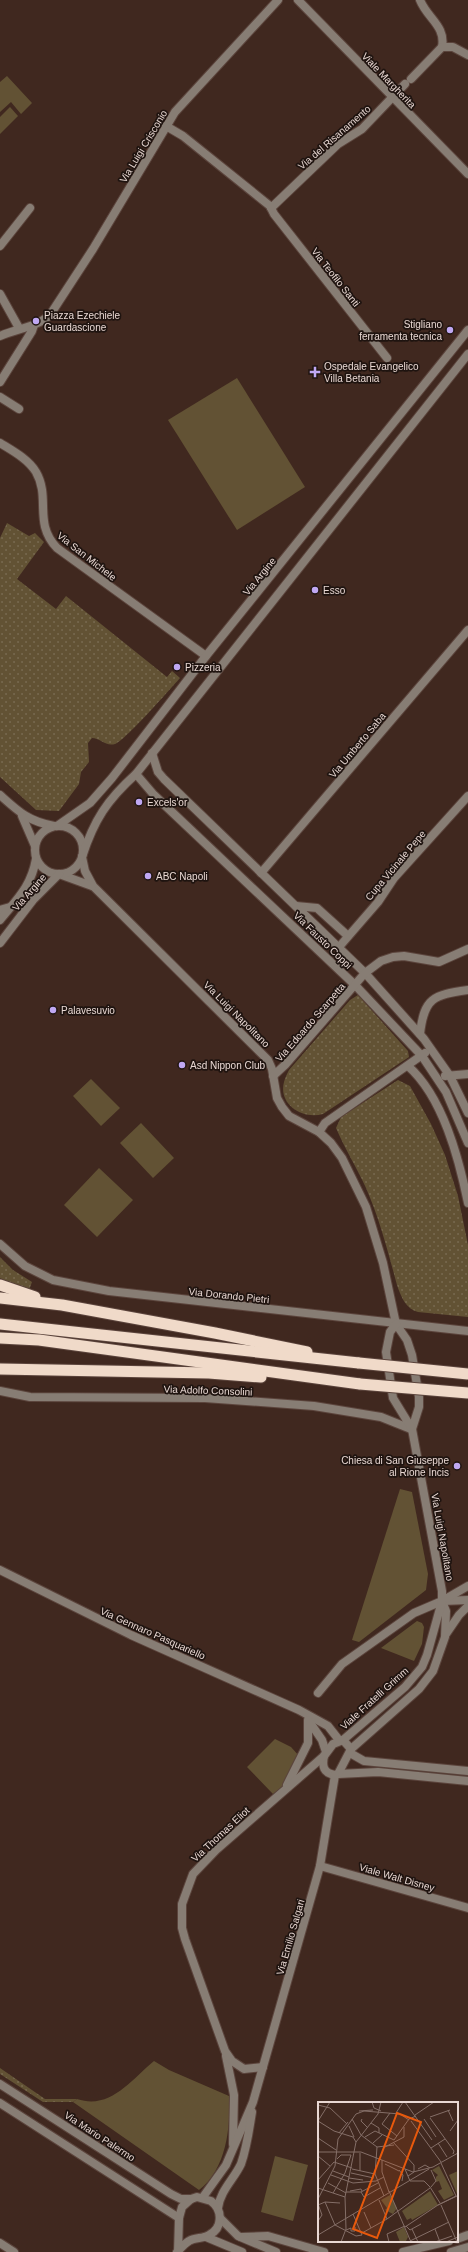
<svg xmlns="http://www.w3.org/2000/svg" width="468" height="2252" font-family="Arial,sans-serif">
<style>
.grass{fill:url(#grass-dots)}
.green{fill:#625234}
.lines{fill:none;stroke-linecap:round;stroke-linejoin:round}
.minor-casing{stroke:#5b443c;stroke-width:10}
.tertiary-casing{stroke:#5b443c;stroke-width:10}
.trunk-casing{stroke:#5b443c;stroke-width:13}
.minor{stroke:#877d74;stroke-width:8}
.tertiary{stroke:#877d74;stroke-width:8}
.trunk{stroke:#f0dac9;stroke-width:11}
.trunk-bridge-casing{stroke:#5b443c;stroke-width:13;stroke-linecap:butt}
.trunk-bridge{stroke:#f0dac9;stroke-width:11}
.poi-dot{fill:#c0a8f3;stroke:#1f1410;stroke-width:1.5}
.labels{text-anchor:middle;stroke-width:3.5;stroke-linejoin:round;paint-order:stroke}
.street-label{font-size:10px;fill:#e9d8d3;stroke:#1f1410}
.poi-label{font-size:10px;fill:#e9d8d3;stroke:#1f1410;text-anchor:start}
.inset-road{fill:none;stroke:#846e67;stroke-width:1}
.view{fill:#e8590c;fill-opacity:0.15;stroke:#e8590c;stroke-width:2}
.inset-edge{fill:none;stroke:#e9d8d3;stroke-width:2}
</style>
<defs>
<pattern id="grass-dots" width="8" height="8" patternUnits="userSpaceOnUse"><rect width="8" height="8" fill="#625234"/><path d="M2 2h.1M6 6h.1" fill="none" stroke="#786a50" stroke-width="1.8" stroke-linecap="round"/></pattern>
</defs>
<rect width="100%" height="100%" fill="#40281f"/>
<!-- grass -->
<g class="grass">
<path d="M7,523L29,536L35,533L44,542L17,579L56,609L66,596L167,677L172,671L180,678C172,687 124,742 115,744C106,747 100,738 92,738L88,743L89,762L81,772L79,784L59,811L36,810L0,777V538Z"/>
<path d="M358,995L408,1051L409,1057L323,1114C303,1120 278,1105 284,1082C285,1078 287,1074 289,1070L350,1000Z"/>
<path d="M398,1080L410,1086L431,1124L445,1155L458,1196L468,1245V1317L418,1312C406,1309 401,1297 397,1285C388,1252 380,1220 366,1188C357,1168 345,1149 336,1128L341,1117Z"/>
<polygon points="0,1257 13,1270 32,1282 29,1290 12,1285 0,1278"/>
<polygon points="0,2068 45,2099 77,2099 73,2102 43,2102 0,2074"/>
</g>
<!-- green -->
<g class="green">
<polygon points="7,76 32,103 21,114 11,102 0,112 0,82"/>
<polygon points="10,107 18,116 0,134 0,117"/>
<polygon points="237,378 305,487 237,530 168,420"/>
<polygon points="91,1079 120,1108 101,1126 73,1096"/>
<polygon points="141,1123 174,1158 153,1178 120,1143"/>
<polygon points="99,1168 133,1200 97,1237 64,1205"/>
<polygon points="400,1489 412,1492 428,1574 426,1590 359,1642 352,1640"/>
<polygon points="417,1621 422,1623 424,1627 422,1644 414,1661 381,1648"/>
<polygon points="275,1739 291,1747 300,1757 290,1770 293,1779 273,1794 247,1767"/>
<path d="M154,2061L169,2070L229,2096C231,2127 226,2170 199,2190L73,2102L77,2099C110,2110 130,2081 154,2061Z"/>
<polygon points="275,2156 308,2165 293,2221 261,2212"/>
</g>
<g class="lines">
<defs>
<g id="minor">
<polyline points="298,0 468,174"/>
<path d="M420,0C427,18 446,26 442,47"/>
<polyline points="411,79 442,47 453,47 468,55"/>
<polyline points="166,126 183,136 270,206 274,214 387,358"/>
<polyline points="271,208 338,144 362,129 405,84"/>
<polyline points="0,246 30,208"/>
<polyline points="0,294 19,328"/>
<path d="M0,336C16,329 37,327 50,315L93,249L175,112L278,0"/>
<polyline points="0,382 32,331 34,325"/>
<polyline points="0,397 19,409"/>
<path d="M0,443C13,451 28,459 36,472C51,498 33,523 57,548L206,656"/>
<polyline points="152,753 158,772 164,779 365,973 424,1039 450,1076 468,1113"/>
<polyline points="136,774 154,795 355,985 422,1056 446,1092 468,1143"/>
<path d="M0,795C19,812 28,821 54,826"/>
<polyline points="22,816 35,846"/>
<polyline points="82,857 85,871 93,886 268,1060 272,1069 277,1098 282,1107 289,1116 319,1132 331,1143 342,1158 366,1207 383,1263 396,1324 407,1340 412,1355 419,1397 419,1407 412,1429"/>
<polyline points="261,873 468,630"/>
<polyline points="59,874 92,886"/>
<polyline points="296,906 317,908 348,936"/>
<polyline points="0,910 10,907"/>
<polyline points="339,947 378,902 394,878 468,796"/>
<path d="M420,1034C424,998 433,995 468,990"/>
<path d="M408,1066C443,1097 459,1159 468,1203"/>
<polyline points="273,1076 286,1064 365,973 381,961 393,957 404,956 439,962 468,949"/>
<polyline points="445,1076 468,1074"/>
<polyline points="319,1132 325,1123 425,1053"/>
<polyline points="0,1244 25,1266 53,1280 109,1291 468,1331"/>
<polyline points="0,1391 30,1397 205,1398 314,1406 381,1417 411,1429"/>
<polyline points="0,1570 131,1635 299,1710 328,1726 339,1740"/>
<polyline points="443,1601 468,1600"/>
<polyline points="446,1634 459,1615 468,1606"/>
<polyline points="318,1693 342,1664 414,1613 442,1601 468,1586"/>
<polyline points="309,1721 322,1740 326,1752"/>
<polyline points="351,1749 419,1689 433,1671 445,1637 446,1611 442,1601"/>
<polyline points="350,1753 364,1761 468,1771"/>
<path d="M324,1756C322,1766 323,1773 335,1775"/>
<polyline points="338,1774 378,1772 468,1781"/>
<polyline points="335,1775 338,1774 351,1749 343,1740"/>
<polyline points="287,1785 308,1743 308,1720"/>
<polyline points="320,1866 468,1908"/>
<polyline points="226,2056 234,2095 233,2144"/>
<polyline points="263,2067 244,2069 232,2061 225,2051 185,1939 182,1928 182,1904 193,1874 216,1850 324,1756 333,1744 343,1740 405,1687 422,1667 427,1655 442,1601 442,1591 412,1429 393,1398 386,1352 390,1332 396,1324"/>
<polyline points="203,2197 226,2165 253,2102 320,1866 335,1775"/>
<path d="M218,2208C220,2191 234,2179 241,2164C247,2147 249,2130 252,2112"/>
<polyline points="241,2237 268,2236 324,2252"/>
<polyline points="457,2239 468,2235"/>
<polyline points="0,2243 14,2252"/>
<polyline points="403,2252 449,2241"/>
</g>
<g id="tertiary">
<circle cx="59" cy="850" r="24"/>
<polyline points="57,826 90,803 112,778 206,656 468,330"/>
<path d="M82,857C94,820 107,800 136,774L468,354"/>
<path d="M0,920C17,899 31,887 36,859"/>
<polyline points="0,943 33,900 59,874"/>
<polyline points="0,2084 171,2194 181,2199 191,2199"/>
<polyline points="0,2103 179,2218"/>
<polyline points="220,2218 238,2236 276,2252"/>
<polyline points="206,2237 242,2252"/>
<path d="M177,2252C181,2248 184,2244 189,2241C195,2237 203,2239 209,2235C223,2228 223,2210 211,2201L197,2197L191,2199L182,2207L179,2218L178,2252"/>
<polyline points="451,2252 468,2247"/>
</g>
<g id="trunk">
<polyline points="0,1285 35,1297"/>
<polyline points="0,1298 62,1305 215,1333 307,1352"/>
<polyline points="0,1324 359,1363"/>
<polyline points="0,1338 39,1340 360,1384"/>
<polyline points="0,1369 209,1373 261,1377"/>
</g>
</defs>
<!-- minor casing -->
<use href="#minor" class="minor-casing"/>
<!-- tertiary casing -->
<use href="#tertiary" class="tertiary-casing"/>
<!-- trunk casing -->
<use href="#trunk" class="trunk-casing"/>
<!-- minor -->
<use href="#minor" class="minor"/>
<!-- tertiary -->
<use href="#tertiary" class="tertiary"/>
<!-- trunk -->
<use href="#trunk" class="trunk"/>
<defs>
<g id="trunk-bridge">
<polyline points="359,1363 468,1374"/>
<polyline points="360,1384 468,1393"/>
</g>
</defs>
<!-- trunk-bridge casing -->
<use href="#trunk-bridge" class="trunk-bridge-casing"/>
<!-- trunk-bridge -->
<use href="#trunk-bridge" class="trunk-bridge"/>
</g>
<!-- markers -->
<g class="poi-dot">
<circle cx="36" cy="321" r="4"/>
<circle cx="450" cy="330" r="4"/>
<path d="M313 366h4v4h4v4h-4v4h-4v-4h-4v-4h4z"/>
<circle cx="315" cy="590" r="4"/>
<circle cx="177" cy="667" r="4"/>
<circle cx="139" cy="802" r="4"/>
<circle cx="148" cy="876" r="4"/>
<circle cx="53" cy="1010" r="4"/>
<circle cx="182" cy="1065" r="4"/>
<circle cx="457" cy="1466" r="4"/>
</g>
<g class="labels">
<!-- street labels -->
<g class="street-label">
<text transform="translate(389 80) rotate(46)" y="4">Viale Margherita</text>
<text transform="translate(334 137) rotate(-41)" y="4">Via del Risanamento</text>
<text transform="translate(143 146) rotate(-59)" y="4">Via Luigi Crisconio</text>
<text transform="translate(336 277) rotate(52)" y="4">Via Teofilo Santi</text>
<text transform="translate(87 556) rotate(38)" y="4">Via San Michele</text>
<text transform="translate(259 576) rotate(-51)" y="4">Via Argine</text>
<text transform="translate(357 745) rotate(-50)" y="4">Via Umberto Saba</text>
<text transform="translate(395 865) rotate(-50)" y="4">Cupa Vicinale Pepe</text>
<text transform="translate(29 892) rotate(-49)" y="4">Via Argine</text>
<text transform="translate(323 940) rotate(44)" y="4">Via Fausto Coppi</text>
<text transform="translate(237 1014) rotate(45)" y="4">Via Luigi Napolitano</text>
<text transform="translate(310 1022) rotate(-49)" y="4">Via Edoardo Scarpetta</text>
<text transform="translate(229 1295) rotate(6)" y="4">Via Dorando Pietri</text>
<text transform="translate(208 1390) rotate(2)" y="4">Via Adolfo Consolini</text>
<text transform="translate(443 1537) rotate(80)" y="4">Via Luigi Napolitano</text>
<text transform="translate(153 1633) rotate(24)" y="4">Via Gennaro Pasquariello</text>
<text transform="translate(374 1698) rotate(-42)" y="4">Viale Fratelli Grimm</text>
<text transform="translate(220 1834) rotate(-43)" y="4">Via Thomas Eliot</text>
<text transform="translate(397 1877) rotate(16)" y="4">Viale Walt Disney</text>
<text transform="translate(290 1937) rotate(-74)" y="4">Via Emilio Salgari</text>
<text transform="translate(100 2136) rotate(33)" y="4">Via Mario Palermo</text>
</g>
<!-- poi labels -->
<g class="poi-label">
<text x="44" y="319">Piazza Ezechiele<tspan x="44" dy="12">Guardascione</tspan></text>
<text x="442" y="328" text-anchor="end">Stigliano<tspan x="442" dy="12">ferramenta tecnica</tspan></text>
<text x="324" y="370">Ospedale Evangelico<tspan x="324" dy="12">Villa Betania</tspan></text>
<text x="323" y="594">Esso</text>
<text x="185" y="671">Pizzeria</text>
<text x="147" y="806">Excels'or</text>
<text x="156" y="880">ABC Napoli</text>
<text x="61" y="1014">Palavesuvio</text>
<text x="190" y="1069">Asd Nippon Club</text>
<text x="449" y="1464" text-anchor="end">Chiesa di San Giuseppe<tspan x="449" dy="12">al Rione Incis</tspan></text>
</g>
</g>
<!-- overview -->
<g transform="translate(318 2102)">
<rect width="140" height="140" fill="#40281f"/>
<path d="M121,64L136,93L126,98L120,89L124,87L121,79L118,80V75L120,73L114,68ZM72,93L79,106L75,112L67,108L69,106L63,98ZM86,125L90,135L88,139L82,140L78,130Z" fill="#625234"/>
<path d="M140,69V94L131,73ZM112,89L120,103L94,118L93,116L89,118L84,109Z" fill="#625234"/>
<path class="inset-road" d="M54,0L56,6L63,9M87,0L114,38M0,3L12,6L29,22M130,8L135,19M41,9L55,8M72,11L64,22L79,34M78,11L85,0M97,13L116,0M112,15L132,8M112,16L136,49L135,52M34,17L43,33L59,45L76,43M44,17L43,19L50,26M106,17L118,35M0,19L16,29L35,35L38,40L27,95L28,127L23,140M0,19L12,0M93,19L123,60M53,21L61,26V31M31,24L36,35M132,29L140,18M21,31L30,20M47,35L57,29L76,38M0,36L18,48M76,38L91,17L98,14M38,40L60,12L63,0M75,40L96,63V70L90,74M55,41L64,33M120,41L129,55M59,45L57,72L66,94M67,45L86,35V25M113,46L127,37M0,50H43L95,70L115,65L140,51M42,51V69M0,54L12,64M19,57L23,53H33M64,58V70L71,90M123,61L138,94M67,62L81,69M34,67L57,72M87,67L92,79H106L112,85M100,67L107,63L112,66M81,68L85,73L84,79M113,68L118,79L113,85M15,69L31,75M33,71L56,76M13,73L35,81L58,79L66,75M31,76L45,78M0,78L16,60L34,66M10,81L28,91M112,85L122,101M0,86L27,95M32,89L43,87L44,89M71,89L93,140M28,90H43L60,81M43,90L46,95L62,86M15,91L27,71L33,53M138,94L120,103L139,94M0,97L17,64L20,37L38,12L46,9L82,12L91,18M7,100L17,123M0,102L4,113L0,119M0,103L7,100L22,101M123,103L139,140M46,110L53,126M69,117L112,86M17,123L38,134L44,133L35,112M88,124L92,128L103,122M87,125L120,103M94,127L100,140M117,127L122,140M28,128L33,126V129H37V125M44,131L69,117L61,98M0,133L111,67M92,139L131,120M71,140L69,132L87,124M117,140L134,134M128,140L140,135"/>
<path class="view" d="M79,11L103,20L59,136L35,127Z"/>
<rect width="140" height="140" class="inset-edge"/>
</g>
</svg>
